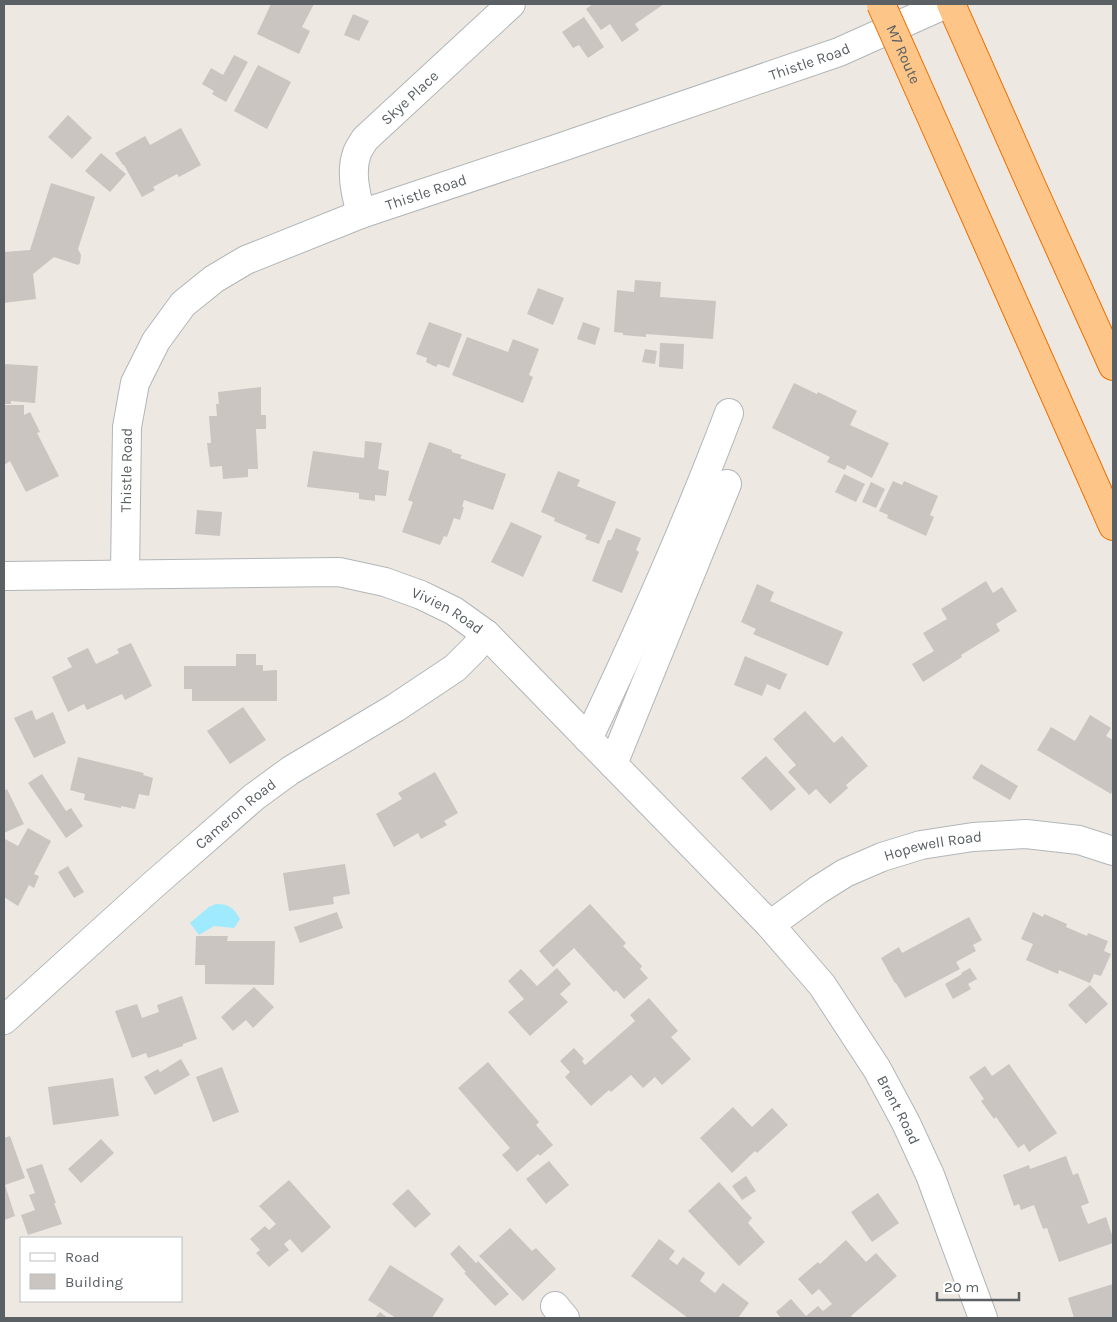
<svg xmlns="http://www.w3.org/2000/svg" width="1117" height="1322" font-family="Karla,sans-serif">
<style>
.water{fill:#a0eaff}
.building{fill:#cac5c1}
.lines{fill:none;stroke-linecap:round;stroke-linejoin:round}
.minor-casing{stroke:#b2b6b9;stroke-width:30}
.highway-casing{stroke:#ef6f00;stroke-width:30}
.minor{stroke:#fff;stroke-width:28}
.highway{stroke:#fdc688;stroke-width:28}
.highway-bridge-casing{stroke:#ef6f00;stroke-width:30;stroke-linecap:butt}
.highway-bridge{stroke:#fdc688;stroke-width:28}
.labels{text-anchor:middle;stroke-width:5;stroke-linejoin:round;paint-order:stroke}
.street-label{font-size:15px;fill:#5a6063;stroke:#fff}
</style>
<rect width="100%" height="100%" fill="#ede8e1"/>
<!-- water -->
<path class="water" d="M216,904C229,904 234,908 240,919L234,928L214,926L199,935L190,923L209,907Z"/>
<!-- building -->
<g class="building">
<polygon points="271,4 314,4 302,27 310,31 299,54 257,34"/>
<polygon points="593,4 664,4 635,24 639,30 622,42 610,24 601,30 586,9"/>
<polygon points="353,14 369,21 359,41 344,35"/>
<polygon points="584,17 604,47 588,58 579,45 573,48 562,32"/>
<polygon points="234,55 248,62 226,102 212,94 214,91 202,84 211,68 223,75"/>
<polygon points="258,65 291,82 267,129 234,111"/>
<polygon points="68,115 92,138 72,159 48,137"/>
<polygon points="181,128 201,165 179,177 177,174 153,187 155,190 142,197 124,165 123,165 115,153 145,136 150,145"/>
<polygon points="101,153 126,174 110,192 85,171"/>
<polygon points="51,183 95,197 78,249 81,255 80,263 78,265 54,257 33,274 36,299 4,303 4,252 30,250"/>
<polygon points="635,280 661,282 660,297 716,301 713,339 646,334 646,337 623,335 623,333 614,332 617,290 634,292"/>
<polygon points="538,288 564,298 553,325 527,314"/>
<polygon points="429,322 462,334 449,368 438,364 436,367 426,362 427,358 416,354"/>
<polygon points="583,322 600,328 595,345 577,339"/>
<polygon points="467,337 508,352 513,339 539,349 529,375 533,377 523,403 452,375"/>
<polygon points="660,343 684,344 683,369 659,367"/>
<polygon points="645,349 657,351 655,364 642,362"/>
<polygon points="4,364 38,366 35,403 11,401 11,404 4,404"/>
<polygon points="794,383 817,394 818,392 857,411 850,425 889,443 872,478 847,465 845,470 827,462 830,457 772,428"/>
<polygon points="261,387 261,415 266,415 266,429 256,429 258,469 248,469 248,477 223,479 222,466 210,467 207,443 211,443 209,416 217,416 216,404 219,404 218,392"/>
<polygon points="4,405 24,405 24,415 30,412 40,432 37,433 59,476 26,492 10,461 4,465"/>
<polygon points="365,441 382,443 378,469 389,471 386,496 375,495 375,501 359,499 359,493 307,487 313,451 364,458"/>
<polygon points="429,442 452,450 452,452 462,455 460,458 506,474 493,510 464,500 462,507 464,507 460,520 454,518 447,537 444,536 440,545 402,532 413,502 408,500"/>
<polygon points="558,471 580,480 577,486 616,502 599,544 585,539 587,535 554,521 555,518 541,512"/>
<polygon points="844,474 865,484 856,502 835,492"/>
<polygon points="893,481 902,485 904,481 938,496 930,515 934,517 926,536 887,518 888,515 879,511"/>
<polygon points="871,482 885,489 876,508 862,502"/>
<polygon points="197,510 222,512 220,536 195,534"/>
<polygon points="511,522 542,536 523,577 491,562"/>
<polygon points="616,528 641,538 636,550 639,552 622,593 592,581 608,540 611,540"/>
<polygon points="986,581 993,593 1002,587 1017,611 996,624 1000,631 961,655 962,657 923,682 912,664 934,651 923,633 947,619 941,609"/>
<polygon points="757,584 774,592 770,601 843,632 828,666 753,634 756,629 741,622"/>
<polygon points="131,643 152,686 125,700 122,694 87,710 84,704 68,712 52,677 72,667 67,658 88,648 96,664 119,653 117,649"/>
<polygon points="236,654 256,654 256,665 263,665 263,671 277,670 277,701 192,701 192,689 184,689 184,666 236,666"/>
<polygon points="745,656 787,674 780,690 767,684 762,696 734,685"/>
<polygon points="243,707 266,740 230,764 207,731"/>
<polygon points="32,710 36,720 53,712 66,743 34,758 14,718"/>
<polygon points="805,711 834,743 842,736 868,766 846,785 848,788 830,804 816,789 809,795 788,772 796,765 773,739"/>
<polygon points="1090,715 1111,728 1106,736 1113,740 1113,790 1111,794 1037,750 1051,727 1075,741"/>
<polygon points="766,756 796,789 771,811 741,778"/>
<polygon points="78,757 144,773 143,775 153,778 149,796 139,794 135,809 121,806 121,808 84,800 85,794 70,790"/>
<polygon points="981,764 1018,786 1010,800 972,778"/>
<polygon points="435,772 458,813 444,821 447,825 421,839 418,833 394,847 376,814 402,799 398,793"/>
<polygon points="42,774 66,811 71,808 83,826 66,838 28,783"/>
<polygon points="7,789 24,824 4,833 4,791"/>
<polygon points="28,828 51,841 34,874 39,876 34,888 29,885 18,906 4,897 4,842 5,839 18,846"/>
<polygon points="345,864 350,894 333,897 334,904 289,911 283,873"/>
<polygon points="68,866 84,892 74,898 58,872"/>
<polygon points="590,904 626,943 623,946 642,966 640,969 648,978 624,999 616,990 614,992 574,948 553,967 539,951"/>
<polygon points="337,912 343,928 300,943 294,927"/>
<polygon points="1033,912 1043,917 1044,914 1067,924 1066,927 1087,936 1088,933 1108,941 1104,951 1111,954 1101,976 1094,974 1090,983 1059,970 1058,974 1026,960 1033,944 1021,939"/>
<polygon points="969,917 982,940 973,945 976,951 956,962 960,969 905,998 896,983 895,983 881,958 899,947 902,953"/>
<polygon points="196,936 228,936 227,941 275,941 274,985 205,984 205,965 195,965"/>
<polygon points="557,968 571,984 560,994 568,1002 530,1036 508,1012 524,999 508,981 521,969 537,986"/>
<polygon points="970,968 977,979 968,984 971,989 953,999 945,984 962,974 961,973"/>
<polygon points="1090,985 1108,1004 1086,1024 1068,1005"/>
<polygon points="254,987 274,1007 253,1028 246,1020 233,1031 221,1017"/>
<polygon points="182,996 197,1039 183,1044 183,1046 148,1058 146,1053 132,1058 115,1011 137,1004 142,1018 159,1012 157,1005"/>
<polygon points="649,998 678,1031 671,1037 691,1059 662,1085 655,1077 643,1088 631,1075 611,1092 609,1090 591,1106 565,1077 570,1072 560,1061 574,1048 584,1059 582,1061 585,1065 635,1021 630,1015"/>
<polygon points="181,1059 190,1075 155,1095 144,1077 158,1069 160,1072"/>
<polygon points="488,1062 539,1122 536,1125 553,1145 540,1156 538,1154 517,1172 502,1155 510,1148 458,1088"/>
<polygon points="1009,1064 1057,1133 1029,1152 1024,1144 1018,1148 996,1117 994,1119 981,1101 984,1099 969,1077 985,1066 992,1076"/>
<polygon points="222,1067 239,1112 213,1122 196,1077"/>
<polygon points="113,1078 119,1116 53,1125 48,1087"/>
<polygon points="733,1107 752,1127 772,1108 788,1125 757,1153 755,1151 732,1173 700,1138"/>
<polygon points="10,1136 25,1178 5,1185 15,1216 4,1220 4,1138"/>
<polygon points="101,1139 114,1153 81,1183 68,1169"/>
<polygon points="1066,1156 1073,1175 1078,1173 1089,1203 1081,1206 1088,1224 1106,1217 1113,1238 1113,1243 1059,1262 1047,1228 1043,1229 1034,1205 1021,1210 1019,1204 1014,1206 1003,1175 1029,1165 1030,1169"/>
<polygon points="549,1161 569,1185 546,1204 526,1179"/>
<polygon points="42,1164 56,1203 54,1203 62,1224 28,1235 21,1215 35,1210 29,1195 35,1193 26,1169"/>
<polygon points="746,1176 756,1191 742,1200 732,1186"/>
<polygon points="289,1180 331,1227 302,1253 290,1239 284,1244 289,1250 269,1267 256,1253 260,1250 250,1239 265,1226 269,1230 276,1224 259,1206"/>
<polygon points="719,1182 752,1218 748,1223 765,1242 739,1266 688,1211"/>
<polygon points="408,1189 431,1214 415,1228 392,1204"/>
<polygon points="878,1193 899,1223 872,1242 851,1212"/>
<polygon points="510,1228 532,1251 536,1248 556,1269 523,1301 479,1256"/>
<polygon points="659,1239 675,1251 669,1259 677,1265 683,1257 705,1273 700,1281 715,1293 723,1283 749,1303 738,1318 688,1318 631,1276"/>
<polygon points="846,1240 866,1262 876,1253 897,1276 851,1316 853,1318 781,1318 776,1312 791,1299 806,1316 818,1306 823,1311 832,1304 819,1289 812,1295 798,1279 818,1262 820,1264"/>
<polygon points="459,1245 476,1263 478,1261 509,1294 495,1306 464,1273 466,1272 450,1254"/>
<polygon points="390,1265 444,1299 432,1318 396,1318 368,1300"/>
<polygon points="1113,1284 1113,1318 1074,1318 1068,1298"/>
<polygon points="380,1312 388,1318 375,1318"/>
</g>
<g class="lines">
<defs>
<g id="minor">
<path id="s1" d="M361,214C356,195 350,172 357,153C359,148 362,144 365,139L511,4"/>
<path id="s2" d="M125,574L127,427L135,383L156,341L183,304L214,279L246,260L361,214L553,150L839,52L946,4"/>
<path id="s3" d="M4,576L339,572L385,582L421,595L454,611L486,634L770,925L822,985L877,1069L906,1123L930,1175L983,1318"/>
<path d="M588,739C639,632 687,524 729,413"/>
<polyline points="613,764 727,484"/>
<path id="s4" d="M770,925L818,890L845,873L882,857L921,845L973,837L1026,834L1079,840L1113,851"/>
<path id="s5" d="M4,1020L152,886L254,797L291,770L395,708L455,668L474,649L486,634"/>
<polyline points="555,1306 565,1318"/>
</g>
<g id="highway">
<polyline points="951,4 1032,187 1113,366"/>
<polyline points="926,105 1113,526"/>
</g>
</defs>
<!-- minor casing -->
<use href="#minor" class="minor-casing"/>
<!-- highway casing -->
<use href="#highway" class="highway-casing"/>
<!-- minor -->
<use href="#minor" class="minor"/>
<!-- highway -->
<use href="#highway" class="highway"/>
<defs>
<g id="highway-bridge">
<path id="s6" d="M881,4L926,105"/>
</g>
</defs>
<!-- highway-bridge casing -->
<use href="#highway-bridge" class="highway-bridge-casing"/>
<!-- highway-bridge -->
<use href="#highway-bridge" class="highway-bridge"/>
</g>
<g class="labels">
<!-- street labels -->
<g class="street-label">
<text dy="5" stroke="none"><textPath href="#s6" startOffset="55">M7 Route</textPath></text>
<text dy="5" stroke="none"><textPath href="#s2" startOffset="959">Thistle Road</textPath></text>
<text dy="5" stroke="none"><textPath href="#s1" startOffset="139">Skye Place</textPath></text>
<text dy="5" stroke="none"><textPath href="#s2" startOffset="554">Thistle Road</textPath></text>
<text dy="5" stroke="none"><textPath href="#s2" startOffset="104">Thistle Road</textPath></text>
<text dy="5" stroke="none"><textPath href="#s3" startOffset="451">Vivien Road</textPath></text>
<text dy="5" stroke="none"><textPath href="#s5" startOffset="310">Cameron Road</textPath></text>
<text dy="5" stroke="none"><textPath href="#s4" startOffset="184">Hopewell Road</textPath></text>
<text dy="5" stroke="none"><textPath href="#s3" startOffset="1129">Brent Road</textPath></text>
</g>
</g>
<!-- border -->
<rect width="1117" height="1322" fill="none" stroke="#5a6063" stroke-width="10"/>
<!-- legend -->
<rect x="20" y="1237" width="162" height="65" fill="#ffffff" stroke="#bdbfc1"/>
<rect x="30" y="1253" width="25" height="8" fill="#ffffff" stroke="#bdbfc1"/>
<text x="65" y="1262" font-size="15" fill="#5a6063">Road</text>
<rect x="30" y="1274" width="25" height="15" fill="#cac5c1" stroke="#bdbfc1"/>
<text x="65" y="1287" font-size="15" fill="#5a6063">Building</text>
<!-- scale -->
<path d="M937 1292v8h82v-8" fill="none" stroke="#5a6063" stroke-width="2.5"/>
<text x="944" y="1292" font-size="15" fill="#5a6063" stroke="#ffffff" stroke-width="4" paint-order="stroke">20 m</text>
</svg>
